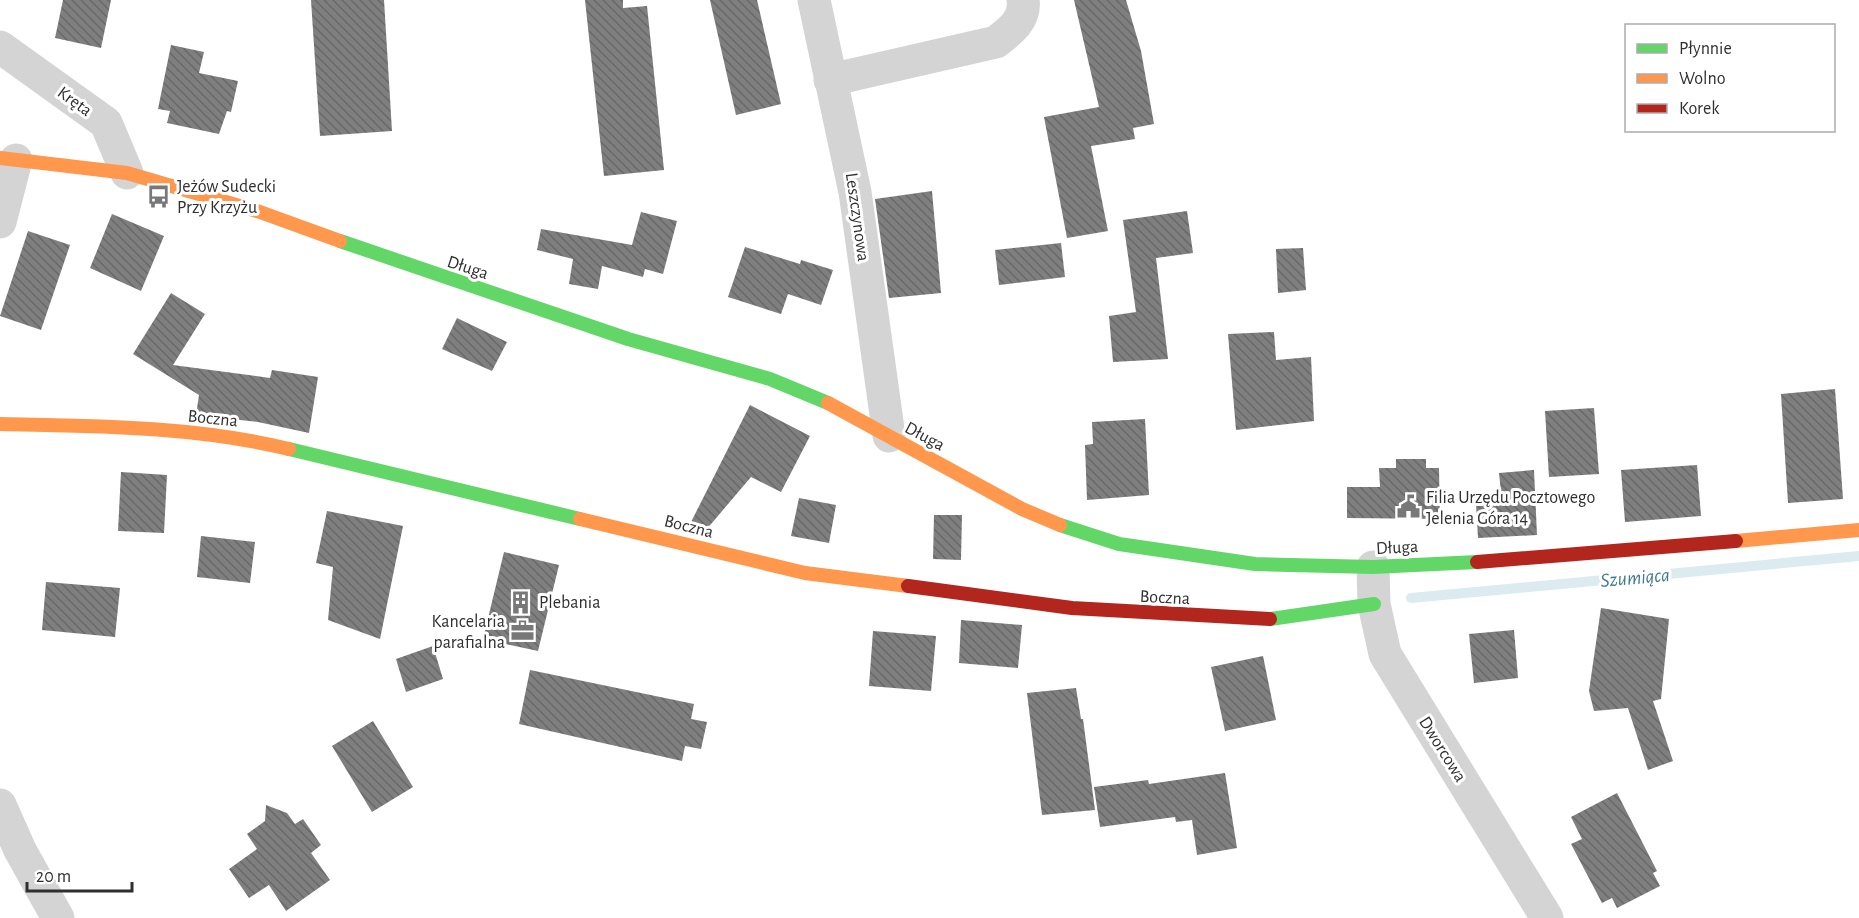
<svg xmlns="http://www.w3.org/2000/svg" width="1859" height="918" font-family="'Alegreya Sans',sans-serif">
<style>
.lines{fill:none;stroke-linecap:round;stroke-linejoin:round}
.stream{stroke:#dbebf0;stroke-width:10}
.building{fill:url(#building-back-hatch)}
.street{stroke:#d4d4d4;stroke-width:33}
.fast{stroke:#63d668;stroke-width:14}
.slow{stroke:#ff974d;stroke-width:14}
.jam{stroke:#b3261e;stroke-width:14}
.labels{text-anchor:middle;stroke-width:6;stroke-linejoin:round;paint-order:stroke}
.street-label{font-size:18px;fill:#2f2f2f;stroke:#fff}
.poi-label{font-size:18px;fill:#2f2f2f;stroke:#fff;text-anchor:start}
.water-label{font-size:20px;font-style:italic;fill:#41788d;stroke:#fff}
</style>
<defs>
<pattern id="building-back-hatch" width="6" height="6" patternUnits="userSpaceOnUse" patternTransform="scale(1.5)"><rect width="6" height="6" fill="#7f7f7f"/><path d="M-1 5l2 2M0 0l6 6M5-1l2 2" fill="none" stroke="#686868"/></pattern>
</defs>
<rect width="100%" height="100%" fill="#fff"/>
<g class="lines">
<!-- stream -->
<polyline class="stream" points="1411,598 1859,556"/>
</g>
<!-- building -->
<g class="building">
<polygon points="63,0 111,0 101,48 55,38"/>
<polygon points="311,0 384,0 392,131 320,136"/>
<polygon points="585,0 623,0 623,8 647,6 664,170 604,176"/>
<polygon points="710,0 757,0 781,104 736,115"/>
<polygon points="1074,0 1126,0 1141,51 1154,124 1133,128 1135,139 1091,146 1108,231 1067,238 1044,117 1099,107"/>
<polygon points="171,45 204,52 199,73 238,81 231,112 227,111 219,134 167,123 170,111 158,109"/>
<polygon points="932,191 941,293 889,298 875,199"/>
<polygon points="1187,211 1193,253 1156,258 1168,359 1113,362 1109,316 1136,312 1123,220"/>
<polygon points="641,212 677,221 663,274 645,269 643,277 602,266 598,289 569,284 573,259 537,250 541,229 632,245"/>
<polygon points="112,214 164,236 141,291 90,268"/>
<polygon points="28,231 70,245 41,330 0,316"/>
<polygon points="1061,243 1065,277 999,285 995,250"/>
<polygon points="745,247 800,264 801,260 833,270 821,305 788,294 781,314 728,297"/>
<polygon points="1303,248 1306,290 1278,293 1276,249"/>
<polygon points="171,293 205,314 173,365 270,378 272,370 318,377 309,433 258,422 196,415 199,395 133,354"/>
<polygon points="457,318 507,342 492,371 442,349"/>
<polygon points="1274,332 1276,360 1311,357 1314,421 1236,430 1228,334"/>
<polygon points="1835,389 1843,499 1788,503 1781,394"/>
<polygon points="750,405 810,436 781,492 751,477 706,530 689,526"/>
<polygon points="1594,408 1599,474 1549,477 1545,411"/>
<polygon points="1145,419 1149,495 1087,500 1085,445 1093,444 1092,422"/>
<polygon points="1396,459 1426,459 1426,468 1439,468 1440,519 1347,518 1347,487 1380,487 1379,468 1396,468"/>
<polygon points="1697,465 1701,516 1625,522 1621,470"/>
<polygon points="1534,470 1537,535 1478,538 1476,504 1502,502 1499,473"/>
<polygon points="121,472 167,475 164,533 118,531"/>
<polygon points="799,498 836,505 829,543 791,536"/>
<polygon points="327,511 403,526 380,639 328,620 333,567 316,563"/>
<polygon points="934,515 962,515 961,560 933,559"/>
<polygon points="201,536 255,542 250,583 197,577"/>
<polygon points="504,552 559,565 538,651 483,639"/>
<polygon points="46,582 120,588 115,637 42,630"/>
<polygon points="1601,608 1669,619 1661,699 1653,701 1673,761 1648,770 1628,708 1594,711 1589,691"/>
<polygon points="961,620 1022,625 1018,668 959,663"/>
<polygon points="1514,630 1518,678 1474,683 1469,634"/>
<polygon points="873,631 936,636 931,691 869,686"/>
<polygon points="433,646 443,679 406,692 396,659"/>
<polygon points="1263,656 1276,720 1225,731 1211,667"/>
<polygon points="530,670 694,704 691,719 707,722 701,749 685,746 682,761 519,724"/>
<polygon points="1076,688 1081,719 1083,719 1095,810 1042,815 1027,693"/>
<polygon points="373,721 413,787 372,812 332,746"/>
<polygon points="1225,773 1237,848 1197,855 1192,820 1176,822 1175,817 1100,827 1094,787 1148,780 1149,784"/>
<polygon points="1617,793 1657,871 1653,873 1660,886 1617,908 1612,898 1602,903 1571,844 1582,839 1571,817"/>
<polygon points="266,805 287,813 295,824 303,819 321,845 311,853 330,880 286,911 269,885 249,898 229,869 257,849 247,834 265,821"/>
</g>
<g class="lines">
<!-- street -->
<g class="street">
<polyline points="814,0 855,192 889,436"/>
<polyline points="0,47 106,123 127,173"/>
<path d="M830,80L996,42C1010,31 1026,20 1023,0"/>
<polyline points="0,222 16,160"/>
<polyline points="1373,567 1374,604 1385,654 1547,918"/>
<polyline points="0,805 20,850 58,918"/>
</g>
<!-- fast -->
<g class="fast">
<polyline points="340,241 628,339 770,379 828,403"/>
<polyline points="289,449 580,519"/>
<polyline points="1060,525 1119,544 1255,564 1373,567 1477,562"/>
<polyline points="1270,619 1374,604"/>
</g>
<!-- slow -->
<g class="slow">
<polyline points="0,158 127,173 260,212 340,241"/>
<polyline points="828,403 1022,509 1060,525"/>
<path d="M0,424C96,426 195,426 289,449"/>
<polyline points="580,519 805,573 908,586"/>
<polyline points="1736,541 1859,530"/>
</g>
<!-- jam -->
<g class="jam">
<polyline points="1477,562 1736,541"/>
<polyline points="908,586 1072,608 1270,619"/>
</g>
</g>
<!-- icons -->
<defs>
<symbol id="bus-bare" viewBox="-9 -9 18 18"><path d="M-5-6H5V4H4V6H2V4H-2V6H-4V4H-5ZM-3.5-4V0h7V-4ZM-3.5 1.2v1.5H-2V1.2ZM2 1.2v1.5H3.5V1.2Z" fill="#787878" stroke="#fff" stroke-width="2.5" paint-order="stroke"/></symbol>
<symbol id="civic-bare" viewBox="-9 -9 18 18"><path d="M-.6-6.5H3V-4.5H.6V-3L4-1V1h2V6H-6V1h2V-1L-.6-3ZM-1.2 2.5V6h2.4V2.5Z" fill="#787878" stroke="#fff" stroke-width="2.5" paint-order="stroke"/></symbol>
<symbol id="building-bare" viewBox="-9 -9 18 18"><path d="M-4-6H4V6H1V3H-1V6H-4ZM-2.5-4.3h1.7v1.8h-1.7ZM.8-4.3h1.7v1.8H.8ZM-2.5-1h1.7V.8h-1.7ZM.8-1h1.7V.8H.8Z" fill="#787878" stroke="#fff" stroke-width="2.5" paint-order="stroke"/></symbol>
<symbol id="office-bare" viewBox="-9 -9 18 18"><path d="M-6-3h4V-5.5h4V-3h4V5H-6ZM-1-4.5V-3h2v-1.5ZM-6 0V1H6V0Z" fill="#787878" stroke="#fff" stroke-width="2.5" paint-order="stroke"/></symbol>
</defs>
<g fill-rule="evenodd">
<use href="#bus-bare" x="142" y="180" width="33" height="33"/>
<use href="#civic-bare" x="1392" y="490" width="33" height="33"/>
<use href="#building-bare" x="504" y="586" width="33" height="33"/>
<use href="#office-bare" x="506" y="614" width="33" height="33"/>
</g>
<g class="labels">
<!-- street labels -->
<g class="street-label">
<text transform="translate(75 101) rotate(36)" y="6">Kręta</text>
<text transform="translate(858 217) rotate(82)" y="6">Leszczynowa</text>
<text transform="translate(468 267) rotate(18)" y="6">Długa</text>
<text transform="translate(213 418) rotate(6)" y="6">Boczna</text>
<text transform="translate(925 436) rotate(28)" y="6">Długa</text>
<text transform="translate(689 526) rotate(14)" y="6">Boczna</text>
<text transform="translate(1397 547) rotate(-3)" y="6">Długa</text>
<text transform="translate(1165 597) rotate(3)" y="6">Boczna</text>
<text transform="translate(1443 749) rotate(58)" y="6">Dworcowa</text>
</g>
<!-- poi labels -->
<g class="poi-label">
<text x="177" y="192">Jeżów Sudecki<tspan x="177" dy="21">Przy Krzyżu</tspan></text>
<text x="1426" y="503">Filia Urzędu Pocztowego<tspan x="1426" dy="21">Jelenia Góra 14</tspan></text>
<text x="539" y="608">Plebania</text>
<text x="505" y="627" text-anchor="end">Kancelaria<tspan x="505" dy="21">parafialna</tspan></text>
</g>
<!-- water labels -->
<g class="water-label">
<text transform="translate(1635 577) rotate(-5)" y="7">Szumiąca</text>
</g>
</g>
<!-- legend -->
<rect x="1625" y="24" width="210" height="108" fill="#ffffff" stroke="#acacac" stroke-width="1.5"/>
<rect x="1637" y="44" width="30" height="9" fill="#63d668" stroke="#acacac" stroke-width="1.5"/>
<text x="1679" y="54" font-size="18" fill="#2f2f2f">Płynnie</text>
<rect x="1637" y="74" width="30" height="9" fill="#ff974d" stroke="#acacac" stroke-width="1.5"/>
<text x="1679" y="84" font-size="18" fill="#2f2f2f">Wolno</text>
<rect x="1637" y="104" width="30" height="9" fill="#b3261e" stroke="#acacac" stroke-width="1.5"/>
<text x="1679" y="114" font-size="18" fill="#2f2f2f">Korek</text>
<!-- scale -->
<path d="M27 882v9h105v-9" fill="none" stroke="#2f2f2f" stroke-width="3"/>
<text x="36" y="882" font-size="18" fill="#2f2f2f" stroke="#ffffff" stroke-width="4.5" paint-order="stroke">20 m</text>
</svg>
